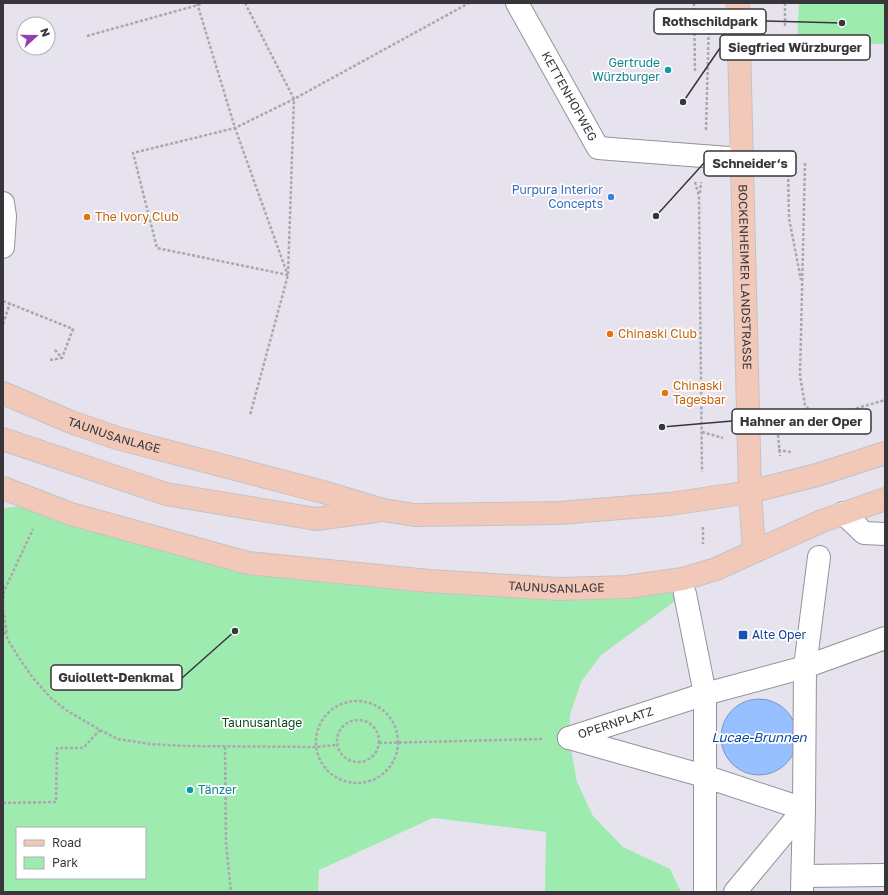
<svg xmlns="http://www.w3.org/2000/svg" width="888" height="895" font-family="'Golos Text',sans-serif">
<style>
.green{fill:#9eebaf;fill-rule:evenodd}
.water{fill:#96c0ff;stroke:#7a97c4}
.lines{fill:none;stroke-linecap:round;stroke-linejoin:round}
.minor-casing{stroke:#95919b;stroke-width:24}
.major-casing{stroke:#c3c3c4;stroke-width:24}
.path{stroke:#aba7b0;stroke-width:2.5;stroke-dasharray:3 2;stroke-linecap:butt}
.minor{stroke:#fff;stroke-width:22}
.major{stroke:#f2c8b9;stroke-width:22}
.culture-dot{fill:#0f9aa8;stroke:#fff;stroke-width:1.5}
.shop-dot{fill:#3f7fe0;stroke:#fff;stroke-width:1.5}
.food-dot{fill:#e8710a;stroke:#fff;stroke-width:1.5}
.transit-dot{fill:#1a4fb4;stroke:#fff;stroke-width:1.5}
.labels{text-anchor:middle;stroke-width:3.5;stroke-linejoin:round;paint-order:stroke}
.culture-label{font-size:12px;fill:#0d838f;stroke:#fff;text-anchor:end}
.street-label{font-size:12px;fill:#38363a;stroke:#fff}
.shop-label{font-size:12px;fill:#366cbe;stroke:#fff;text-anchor:end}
.food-label{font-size:12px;fill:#c56008;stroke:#fff;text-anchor:start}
.transit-label{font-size:12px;fill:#164399;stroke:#fff;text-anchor:start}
.park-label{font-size:12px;fill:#074a21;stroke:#fff}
.water-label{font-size:13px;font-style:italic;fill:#0749a2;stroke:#fff}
.leader{fill:none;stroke:#38363a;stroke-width:1.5}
.callout-dot{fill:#38363a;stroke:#fff;stroke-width:1.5}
.callout{fill:#fff;stroke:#38363a;stroke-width:1.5}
.callout-label{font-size:13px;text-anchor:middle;font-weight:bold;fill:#38363a}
</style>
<rect width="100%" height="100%" fill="#e7e3ee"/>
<!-- green -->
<g class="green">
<polygon points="799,3 885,3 885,44 797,42"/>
<path d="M44,504L248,563L429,581L683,579L685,594L601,655L581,682L570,715L569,738L577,782L593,816L623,847L670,869L681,892H545L546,832L433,818L319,870L318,892H3V508ZM17,828H145V878H17Z"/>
</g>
<!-- water -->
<circle class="water" cx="759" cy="737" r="38"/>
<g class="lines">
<defs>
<g id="minor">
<path id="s1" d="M517,3L598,148L742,159"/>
<polyline points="3,203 5,216 3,247"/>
<polyline points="843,513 864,533 885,534"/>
<polyline points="685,594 705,694 705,892"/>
<path id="s2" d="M569,738L705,694L805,667L885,638"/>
<polyline points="569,738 704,776 804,809"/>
<polyline points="803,876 885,875"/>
<polyline points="735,892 804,809"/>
<polyline points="802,892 804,809 805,667 819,557"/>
</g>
<g id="major">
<path id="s3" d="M738,3L750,492L754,551"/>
<path id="s4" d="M3,393L71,422L117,438L323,492L383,510L415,515L559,513L670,504L750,492L817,475L885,453"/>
<polyline points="3,439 166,494 316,519 376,511"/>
<path id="s5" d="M3,488L71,514L248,563L429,581L559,589L627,587L683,579L716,569L822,521L885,499"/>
</g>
</defs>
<!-- minor casing -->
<use href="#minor" class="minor-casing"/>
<!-- major casing -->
<use href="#major" class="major-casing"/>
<!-- path -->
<g class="path">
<polyline points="197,3 235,128 287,273"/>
<polyline points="245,3 294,99 288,275 250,415"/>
<polyline points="694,3 695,71"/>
<polyline points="785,3 785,28"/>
<polyline points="87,36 198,5 203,3"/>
<polyline points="706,130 709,19"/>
<polyline points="805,163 800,376 805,405 815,416 827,417 885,400"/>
<polyline points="788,169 789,218 801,280"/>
<polyline points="695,182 699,196 702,472"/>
<polyline points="700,193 701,182"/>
<polyline points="288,275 157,248 133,153 235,128 294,99 469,3"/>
<polyline points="3,301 73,329 62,358"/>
<polyline points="3,324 10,303"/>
<polyline points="50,360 62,358 54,349"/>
<polyline points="702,432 723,438"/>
<polyline points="778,435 780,456"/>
<polyline points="778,450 791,452"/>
<polyline points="703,527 703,544"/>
<polyline points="3,604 4,591 33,529"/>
<polyline points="3,610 7,633"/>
<polyline points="3,627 8,640 19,658 33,678 51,698 66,710 100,730 118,739 150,744 185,746 316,747 336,745"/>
<circle cx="357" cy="742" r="41"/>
<circle cx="358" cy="741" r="21"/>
<polyline points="379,743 542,739"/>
<polyline points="225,747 226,844 231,892"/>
<polyline points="3,803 56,802 57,748 83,748 100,730"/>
</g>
<!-- minor -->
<use href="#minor" class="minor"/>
<!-- major -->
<use href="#major" class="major"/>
</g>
<!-- markers -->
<g class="culture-dot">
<circle cx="668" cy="70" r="4"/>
<circle cx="190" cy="790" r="4"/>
</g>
<circle class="shop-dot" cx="611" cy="197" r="4"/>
<g class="food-dot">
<circle cx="87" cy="217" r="4"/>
<circle cx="610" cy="334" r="4"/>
<circle cx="665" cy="393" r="4"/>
</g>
<rect class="transit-dot" x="738" y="630" width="10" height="10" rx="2"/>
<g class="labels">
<!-- culture labels -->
<g class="culture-label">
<text x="660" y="67">Gertrude<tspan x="660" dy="14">Würzburger</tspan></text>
<text x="198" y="794" text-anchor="start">Tänzer</text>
</g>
<!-- street labels -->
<g class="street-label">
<text dy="4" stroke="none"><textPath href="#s1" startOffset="107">KETTENHOFWEG</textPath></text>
<text dy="4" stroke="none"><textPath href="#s3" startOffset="274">BOCKENHEIMER LANDSTRASSE</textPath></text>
<text dy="4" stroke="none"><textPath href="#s4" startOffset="119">TAUNUSANLAGE</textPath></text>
<text dy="4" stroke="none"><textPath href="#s5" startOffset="566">TAUNUSANLAGE</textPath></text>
<text dy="4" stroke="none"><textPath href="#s2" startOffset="49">OPERNPLATZ</textPath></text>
</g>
<!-- shop labels -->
<g class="shop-label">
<text x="603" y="194">Purpura Interior<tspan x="603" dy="14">Concepts</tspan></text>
</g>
<!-- food labels -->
<g class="food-label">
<text x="95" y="221">The Ivory Club</text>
<text x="618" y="338">Chinaski Club</text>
<text x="673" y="390">Chinaski<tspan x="673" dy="14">Tagesbar</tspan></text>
</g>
<!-- transit labels -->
<g class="transit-label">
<text x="752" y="639">Alte Oper</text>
</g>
<!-- park labels -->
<g class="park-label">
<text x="262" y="727">Taunusanlage</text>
</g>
<!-- water labels -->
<g class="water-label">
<text x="759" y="742">Lucae-Brunnen</text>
</g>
</g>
<!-- callouts -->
<path class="leader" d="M842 23L766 21M683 102L720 48M656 216L704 163M662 427L732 421M235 631L182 678"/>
<g class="callout-dot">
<circle cx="842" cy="23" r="4"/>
<circle cx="683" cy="102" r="4"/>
<circle cx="656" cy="216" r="4"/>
<circle cx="662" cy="427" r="4"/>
<circle cx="235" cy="631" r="4"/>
</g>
<g class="callout">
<rect x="654" y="9" width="112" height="25" rx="4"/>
<rect x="720" y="35" width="150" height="25" rx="4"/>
<rect x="704" y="151" width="92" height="25" rx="4"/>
<rect x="732" y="409" width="139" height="25" rx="4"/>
<rect x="51" y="665" width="131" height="25" rx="4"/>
</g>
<g class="callout-label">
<text x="710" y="26">Rothschildpark</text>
<text x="795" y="52">Siegfried Würzburger</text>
<text x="750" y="168">Schneider‘s</text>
<text x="801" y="426">Hahner an der Oper</text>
<text x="116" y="682">Guiollett-Denkmal</text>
</g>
<!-- border -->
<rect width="888" height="895" fill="none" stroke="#38363a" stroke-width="8"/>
<!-- legend -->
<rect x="16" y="827" width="130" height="52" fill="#ffffff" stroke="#afafb0"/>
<rect x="24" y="840" width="20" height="6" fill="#f2c8b9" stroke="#afafb0"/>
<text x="52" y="847" font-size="12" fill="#38363a">Road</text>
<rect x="24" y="857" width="20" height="12" fill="#9eebaf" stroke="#afafb0"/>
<text x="52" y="867" font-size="12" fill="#38363a">Park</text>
<!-- north arrow -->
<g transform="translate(36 36) rotate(69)"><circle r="19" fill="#ffffff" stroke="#afafb0"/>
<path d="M0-3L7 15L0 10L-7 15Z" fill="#9340ae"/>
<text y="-6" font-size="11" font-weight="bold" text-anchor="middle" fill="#38363a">N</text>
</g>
</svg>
